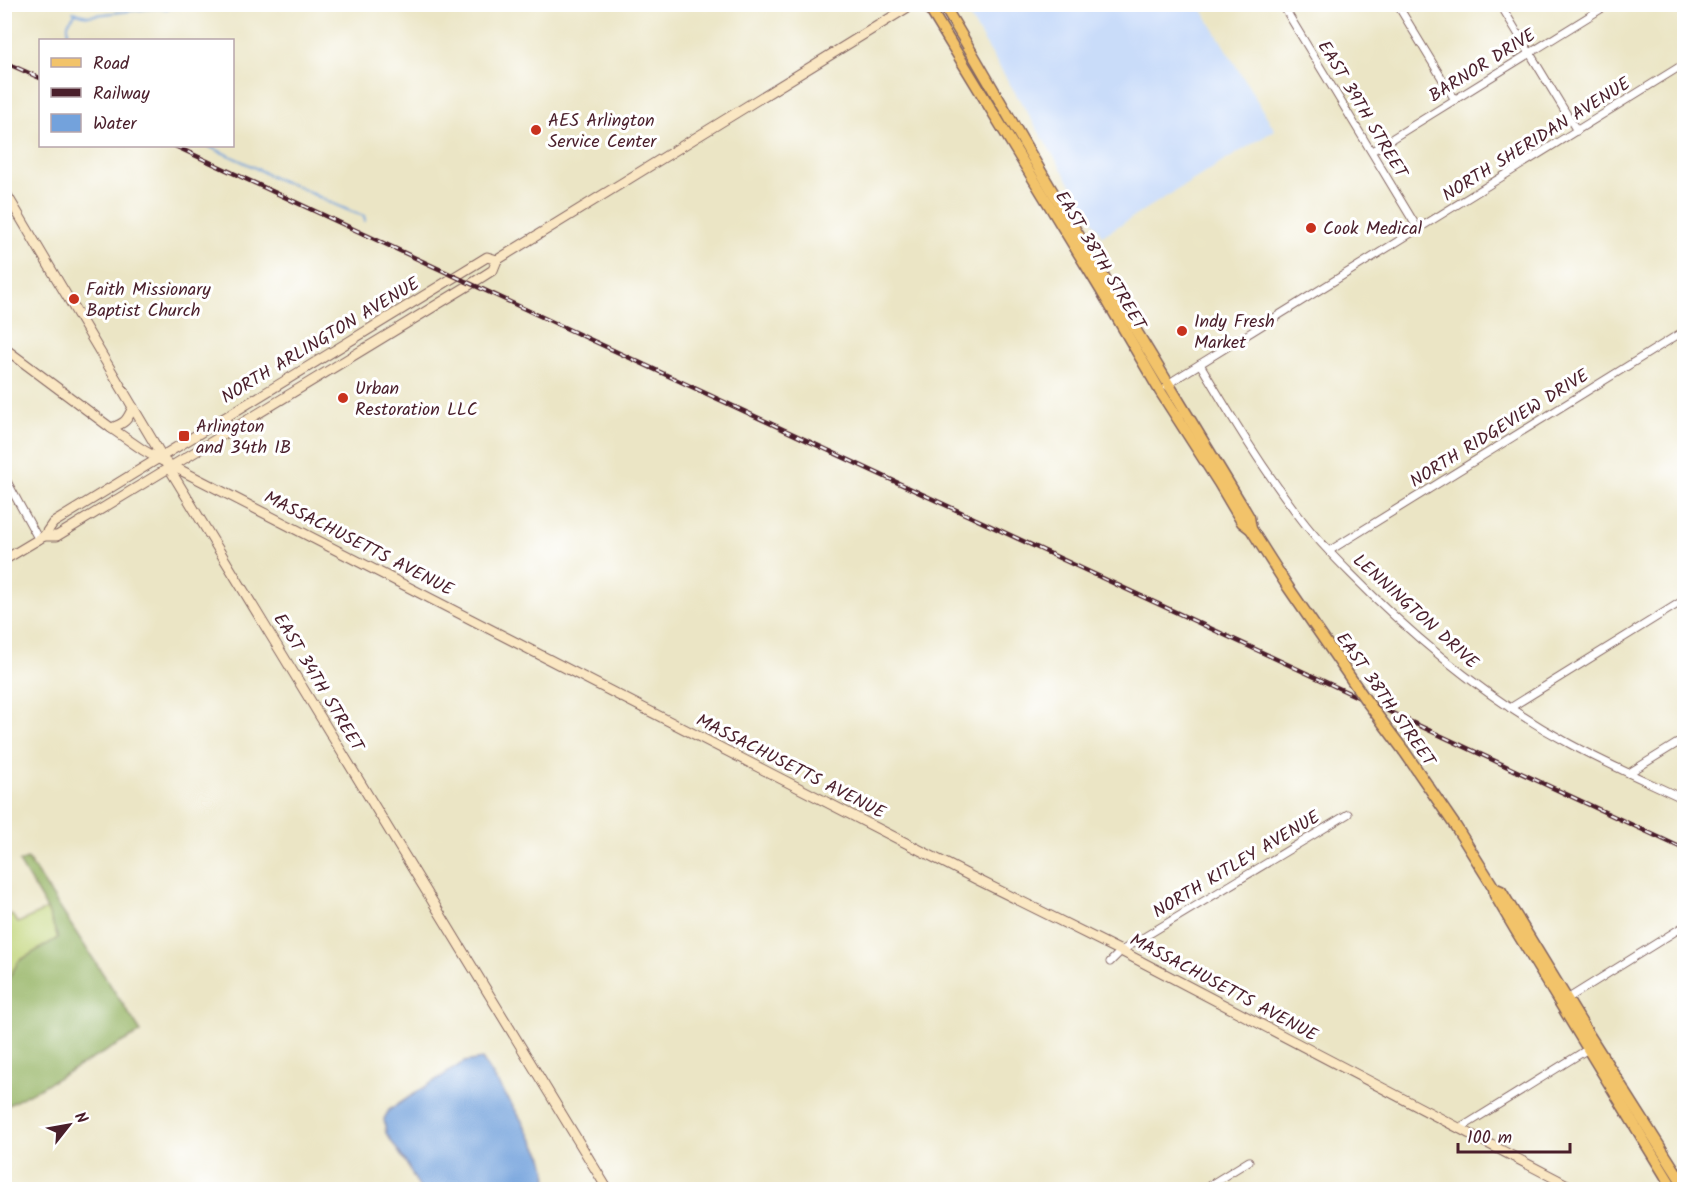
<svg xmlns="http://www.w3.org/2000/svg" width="1689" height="1194" font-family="Kalam,sans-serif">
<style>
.built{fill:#c9dcf9}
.green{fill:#c0d477;stroke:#857a51;stroke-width:1.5}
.forest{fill:#98b668;stroke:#716a4a;stroke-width:1.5}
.water{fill:#73a2dc;stroke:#5e6084;stroke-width:1.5}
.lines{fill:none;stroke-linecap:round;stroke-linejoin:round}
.stream{stroke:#73a2dc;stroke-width:2}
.minor-casing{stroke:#826461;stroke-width:9}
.secondary-casing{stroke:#826461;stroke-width:11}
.primary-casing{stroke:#826461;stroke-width:13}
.minor{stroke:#fff;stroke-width:7}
.secondary{stroke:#fae7c3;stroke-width:9}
.primary{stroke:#f2c36a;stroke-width:10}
.rail-casing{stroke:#4a1f2b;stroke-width:4.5}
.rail{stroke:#fff;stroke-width:2;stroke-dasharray:7;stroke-linecap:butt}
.primary-bridge-casing{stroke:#826461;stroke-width:13;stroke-linecap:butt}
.primary-bridge{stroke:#f2c36a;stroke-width:10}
.poi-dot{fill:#c8321e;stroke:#fff;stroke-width:2}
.labels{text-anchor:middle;stroke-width:6;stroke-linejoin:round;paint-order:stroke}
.street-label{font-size:18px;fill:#4a1f2b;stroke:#fff}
.poi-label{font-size:18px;fill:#4a1f2b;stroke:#fff;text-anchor:start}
</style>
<rect width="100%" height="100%" fill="#fff"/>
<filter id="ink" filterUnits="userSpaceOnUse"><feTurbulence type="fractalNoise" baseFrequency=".0167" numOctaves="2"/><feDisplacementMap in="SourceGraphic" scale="12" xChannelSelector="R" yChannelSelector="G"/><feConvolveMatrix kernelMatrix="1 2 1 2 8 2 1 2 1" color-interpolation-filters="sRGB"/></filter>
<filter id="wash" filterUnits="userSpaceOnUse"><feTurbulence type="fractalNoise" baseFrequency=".008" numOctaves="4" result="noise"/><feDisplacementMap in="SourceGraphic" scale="24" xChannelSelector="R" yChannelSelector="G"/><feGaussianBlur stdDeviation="1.35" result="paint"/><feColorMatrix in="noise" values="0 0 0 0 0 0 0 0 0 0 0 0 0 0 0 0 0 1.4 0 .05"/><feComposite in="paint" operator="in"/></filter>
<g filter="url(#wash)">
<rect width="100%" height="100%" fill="#ebe5c5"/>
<!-- built -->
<polygon class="built" points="962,5 1199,5 1275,130 1102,236"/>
<!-- green -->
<polygon class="green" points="47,909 58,938 19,961 5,984 5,919 11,914 18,923"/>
<!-- forest -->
<polygon class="forest" points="28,859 141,1032 5,1107 5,984 19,961 58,938 47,909 19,862"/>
<!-- water -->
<polygon class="water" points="482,1059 516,1111 543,1157 547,1173 546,1189 420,1189 406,1163 386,1133 384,1119 389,1110 464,1062"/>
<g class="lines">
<!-- stream -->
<g class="stream">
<polyline points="188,4 190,7 196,4"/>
<polyline points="205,4 211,4"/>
<polyline points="73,12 87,16 155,8 167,9 182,4"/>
<polyline points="65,40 65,38 68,32 68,23 75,14"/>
<path d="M208,146C229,156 250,164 270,176C282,182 297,185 309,192C327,201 345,210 364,216L365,221"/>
</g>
</g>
</g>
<g filter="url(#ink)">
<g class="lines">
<defs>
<g id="minor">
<polyline points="1282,4 1418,229"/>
<polyline points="1397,4 1455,100"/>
<polyline points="1500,4 1577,131"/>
<polyline points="1372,151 1609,4"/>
<path d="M1200,364C1232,418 1264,471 1302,520C1317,540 1334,557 1351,574C1416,640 1488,700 1570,744C1607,764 1646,781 1684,799"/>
<polyline points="1167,386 1174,380 1684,64"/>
<polyline points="4,476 39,540"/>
<polyline points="1329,551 1684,331"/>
<polyline points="1510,708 1684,600"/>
<polyline points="1629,773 1684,739"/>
<polyline points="1110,962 1121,951 1348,814"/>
<polyline points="1567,999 1684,926"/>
<polyline points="1459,1129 1588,1049"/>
<polyline points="1202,1190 1249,1161"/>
</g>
<g id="secondary">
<polyline points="4,190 169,468 608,1190"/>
<polyline points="4,348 111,428 143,450 159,459 978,880 1121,951 1577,1190"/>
<path d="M111,428C125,423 127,421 133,407"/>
<polyline points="44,536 57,536 471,284 493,270 497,260 913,4"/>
<polyline points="4,560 44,536 53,523 487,257 497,260"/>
</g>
<g id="primary">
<polyline points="927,4 1101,290 1160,391 1219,483 1242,522 1251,529 1288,587 1332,651"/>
<path d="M943,4C984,72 1022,141 1063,209C1124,312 1187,414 1249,517L1251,529"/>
<polyline points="1404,751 1456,827 1494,888 1495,895 1515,929 1674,1190"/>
<polyline points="1494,888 1501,891 1587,1032 1684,1185"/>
</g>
</defs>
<!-- minor casing -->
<use href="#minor" class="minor-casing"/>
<!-- secondary casing -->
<use href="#secondary" class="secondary-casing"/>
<!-- primary casing -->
<use href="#primary" class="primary-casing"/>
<!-- minor -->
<use href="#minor" class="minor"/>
<!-- secondary -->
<use href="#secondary" class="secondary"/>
<!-- primary -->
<use href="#primary" class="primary"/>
<defs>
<g id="rail">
<polyline points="4,62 40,78"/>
<polyline points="175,146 1684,849"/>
</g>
</defs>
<!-- rail casing -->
<use href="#rail" class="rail-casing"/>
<!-- rail -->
<use href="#rail" class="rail"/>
<defs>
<polyline id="primary-bridge" points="1332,651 1365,699 1404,751"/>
</defs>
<!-- primary-bridge casing -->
<use href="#primary-bridge" class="primary-bridge-casing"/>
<!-- primary-bridge -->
<use href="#primary-bridge" class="primary-bridge"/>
</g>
</g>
<!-- markers -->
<g class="poi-dot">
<circle cx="536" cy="130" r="6"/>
<circle cx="1311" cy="228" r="6"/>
<circle cx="74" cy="299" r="6"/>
<circle cx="1182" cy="331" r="6"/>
<circle cx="343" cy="398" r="6"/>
<rect x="178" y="430" width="12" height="12" rx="3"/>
</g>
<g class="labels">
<!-- street labels -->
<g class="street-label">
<text transform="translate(1482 65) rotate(-32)" y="6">BARNOR DRIVE</text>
<text transform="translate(1363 109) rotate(59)" y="6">EAST 39TH STREET</text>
<text transform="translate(1536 139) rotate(-32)" y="6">NORTH SHERIDAN AVENUE</text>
<text transform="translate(1101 260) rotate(59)" y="6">EAST 38TH STREET</text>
<text transform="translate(320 340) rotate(-31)" y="6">NORTH ARLINGTON AVENUE</text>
<text transform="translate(1499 428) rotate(-32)" y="6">NORTH RIDGEVIEW DRIVE</text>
<text transform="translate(359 543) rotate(27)" y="6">MASSACHUSETTS AVENUE</text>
<text transform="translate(1416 611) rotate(42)" y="6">LENNINGTON DRIVE</text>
<text transform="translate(319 682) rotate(59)" y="6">EAST 34TH STREET</text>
<text transform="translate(1386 699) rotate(55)" y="6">EAST 38TH STREET</text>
<text transform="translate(791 766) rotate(27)" y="6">MASSACHUSETTS AVENUE</text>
<text transform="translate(1236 864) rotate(-31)" y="6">NORTH KITLEY AVENUE</text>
<text transform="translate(1224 987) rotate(28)" y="6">MASSACHUSETTS AVENUE</text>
</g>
<!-- poi labels -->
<g class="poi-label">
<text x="548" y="126">AES Arlington<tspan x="548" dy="21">Service Center</tspan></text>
<text x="1323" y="234">Cook Medical</text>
<text x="86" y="295">Faith Missionary<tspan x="86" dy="21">Baptist Church</tspan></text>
<text x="1194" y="327">Indy Fresh<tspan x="1194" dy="21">Market</tspan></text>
<text x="355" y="394">Urban<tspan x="355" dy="21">Restoration LLC</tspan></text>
<text x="196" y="432">Arlington<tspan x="196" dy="21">and 34th IB</tspan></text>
</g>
</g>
<!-- margin -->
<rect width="1689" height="1194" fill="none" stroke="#fff" stroke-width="24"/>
<!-- legend -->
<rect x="39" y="39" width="195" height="108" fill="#ffffff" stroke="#b7a5aa" stroke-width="1.5"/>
<rect x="51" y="58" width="30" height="9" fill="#f2c36a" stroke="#b7a5aa" stroke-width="1.5"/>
<text x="93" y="69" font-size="18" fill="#4a1f2b">Road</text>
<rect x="51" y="88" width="30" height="9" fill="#4a1f2b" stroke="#b7a5aa" stroke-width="1.5"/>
<text x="93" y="99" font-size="18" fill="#4a1f2b">Railway</text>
<rect x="51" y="114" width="30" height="18" fill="#73a2dc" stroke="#b7a5aa" stroke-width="1.5"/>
<text x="93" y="129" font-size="18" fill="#4a1f2b">Water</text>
<!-- north arrow -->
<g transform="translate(69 1125) rotate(59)" stroke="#ffffff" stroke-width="4.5" paint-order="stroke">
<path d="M0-4.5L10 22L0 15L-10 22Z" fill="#4a1f2b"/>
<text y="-9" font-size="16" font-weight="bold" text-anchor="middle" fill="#4a1f2b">N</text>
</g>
<!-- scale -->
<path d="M1458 1143v9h112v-9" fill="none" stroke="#4a1f2b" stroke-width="3"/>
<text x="1467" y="1143" font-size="18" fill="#4a1f2b" stroke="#ffffff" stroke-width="4.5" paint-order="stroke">100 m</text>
</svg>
